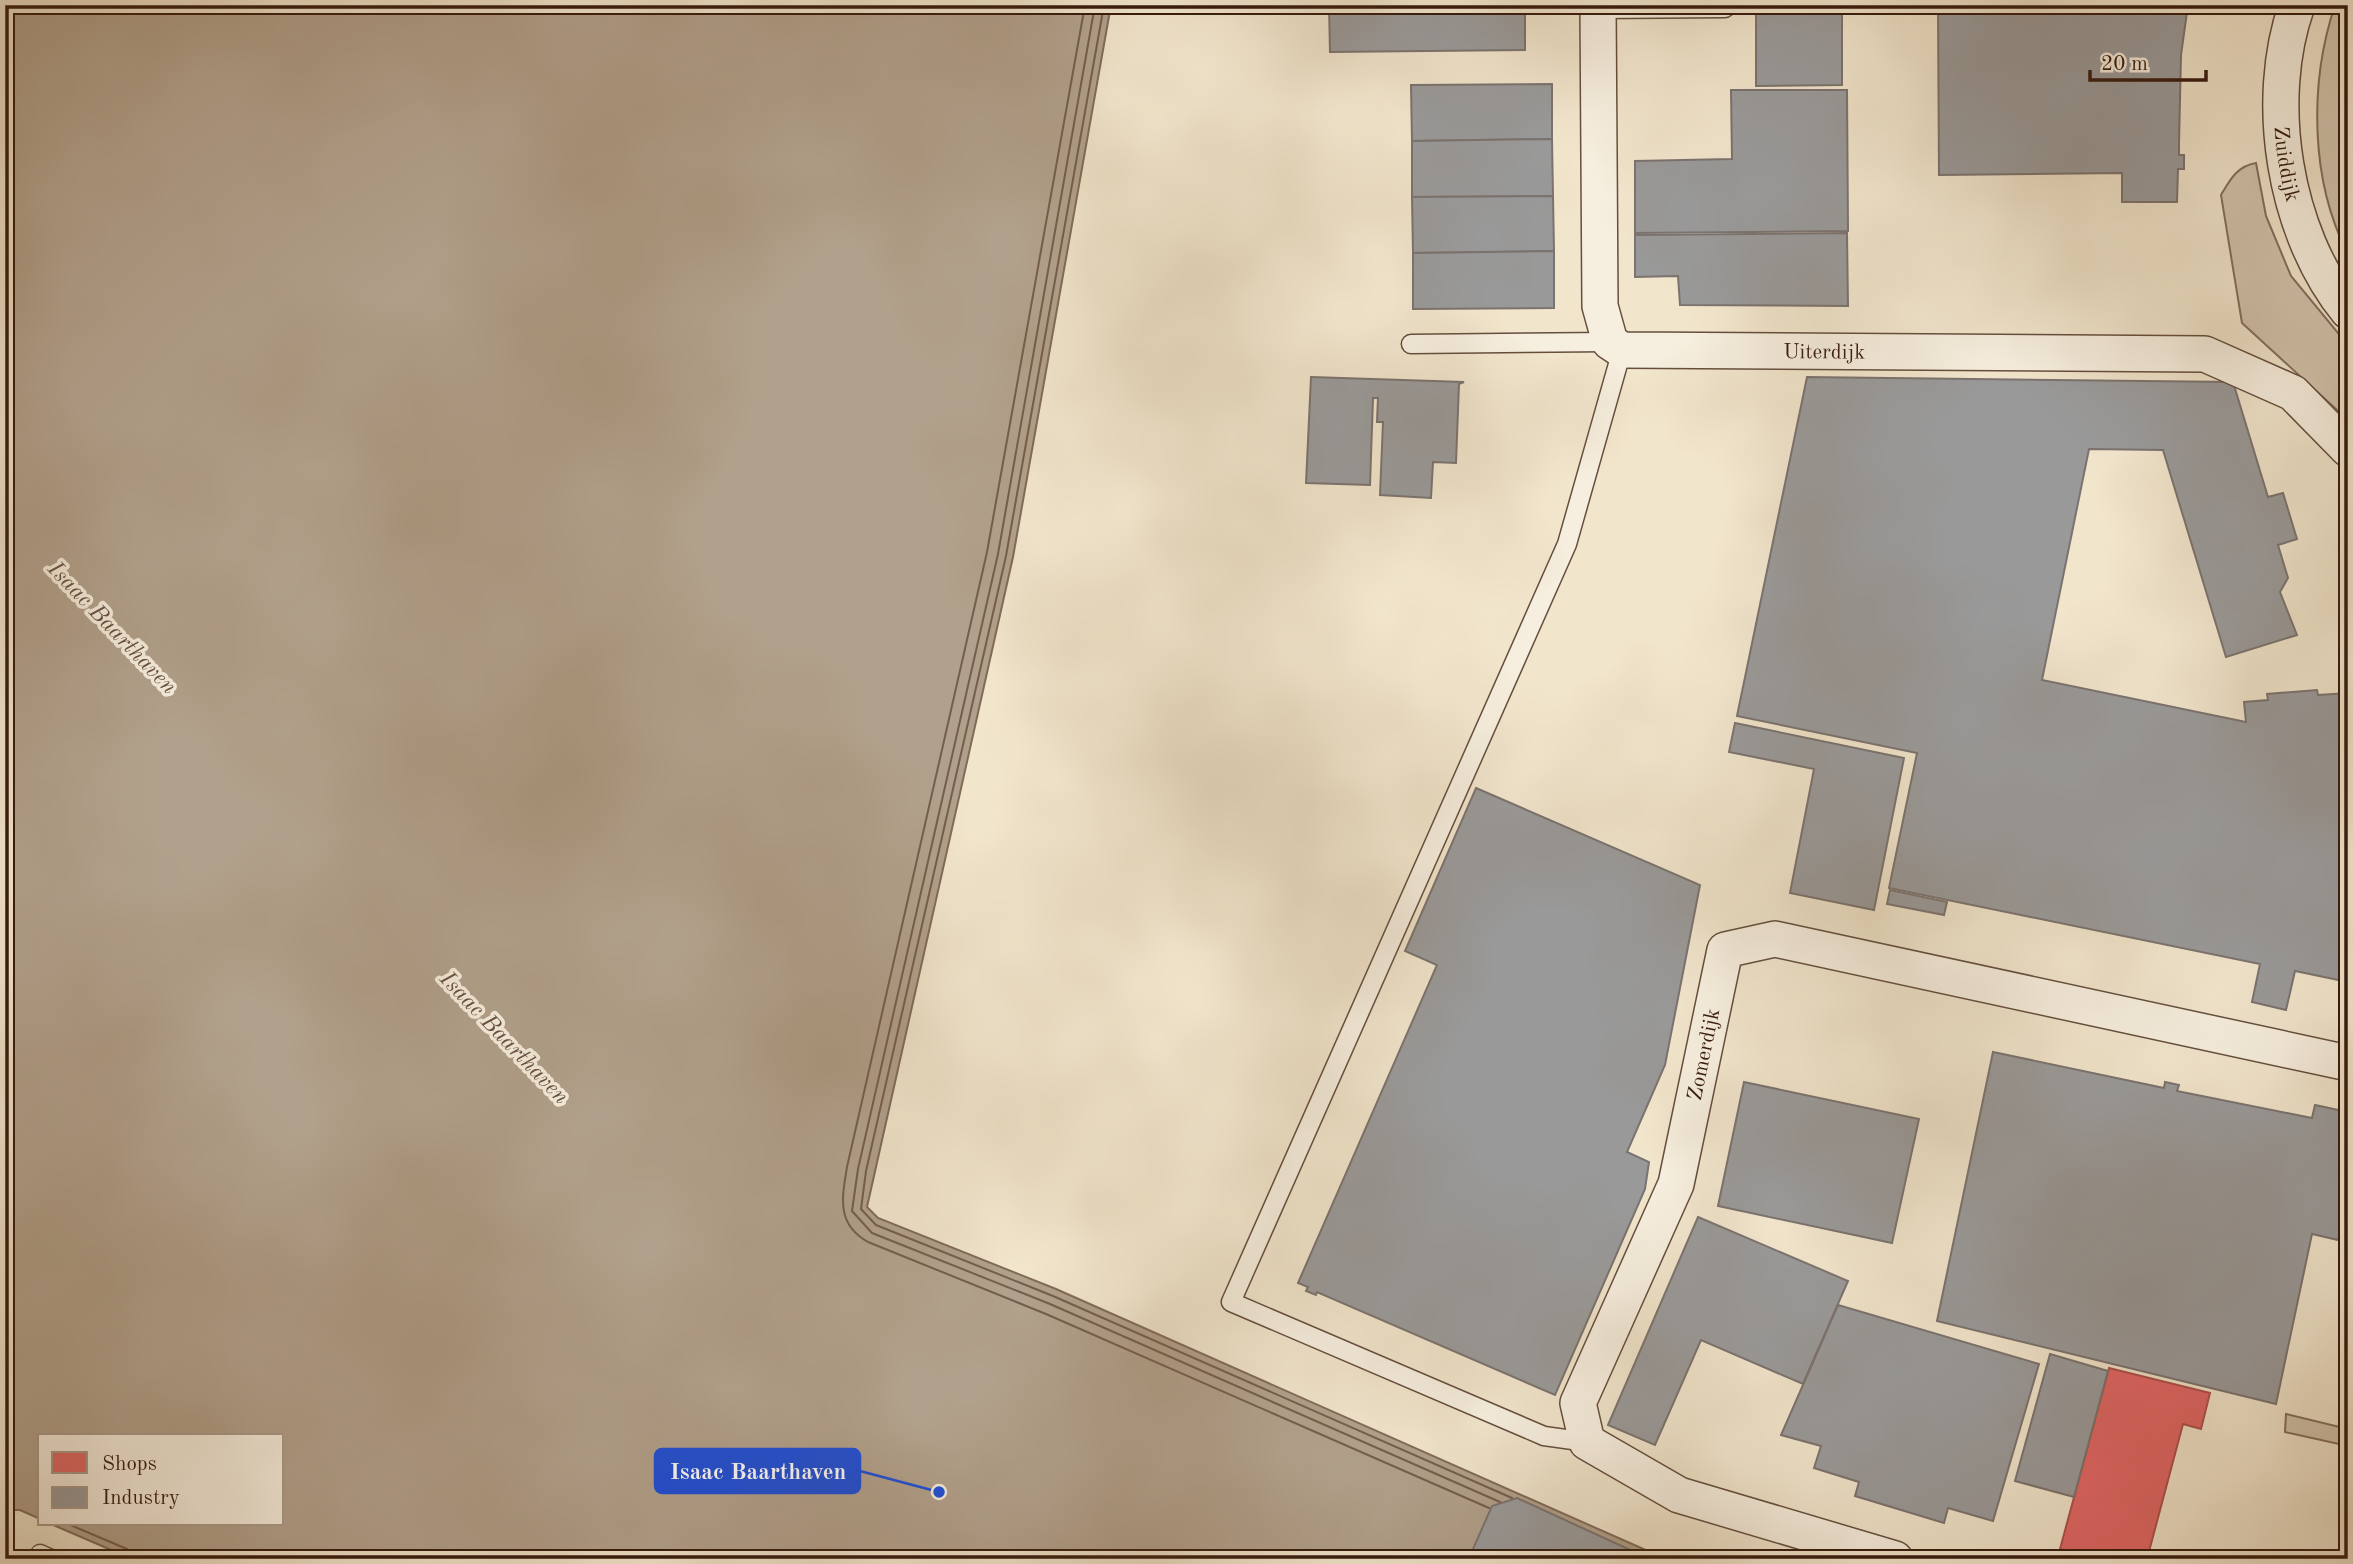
<svg xmlns="http://www.w3.org/2000/svg" width="2353" height="1564" font-family="'Old Standard TT',serif">
<style>
.green{fill:#d1c3ac;stroke:#846f5d;stroke-width:2}
.water{fill:#b1a08b;stroke:#806b59;stroke-width:2}
.shops{fill:#e06666;stroke:#ad504c;stroke-width:2}
.industry{fill:#999;stroke:#7b736f;stroke-width:2}
.lines{fill:none;stroke-linecap:round;stroke-linejoin:round}
.shore{stroke:#745e4c;stroke-width:2}
.service-casing{stroke:#654e3e;stroke-width:21}
.minor-casing{stroke:#654e3e;stroke-width:38}
.service{stroke:#f6eede;stroke-width:18}
.minor{stroke:#f6eede;stroke-width:35}
.labels{text-anchor:middle;stroke-width:7;stroke-linejoin:round;paint-order:stroke}
.street-label{font-size:21px;fill:#361b0e;stroke:#f6eede}
.water-label{font-size:23px;font-style:italic;fill:#675040;stroke:#f6eede}
.leader{fill:none;stroke:#1d4ed8;stroke-width:2.5}
.callout-dot{fill:#1d4ed8;stroke:#f6eede;stroke-width:2.5}
.callout{fill:#1d4ed8;stroke:#1d4ed8;stroke-width:2.5}
.callout-label{font-size:23px;text-anchor:middle;font-weight:bold;fill:#fff}
</style>
<rect width="100%" height="100%" fill="#f1e5cc"/>
<filter id="stains"><feTurbulence type="fractalNoise" baseFrequency=".00286" numOctaves="4"/><feColorMatrix values="0 0 0 0 .2 0 0 0 0 .09 0 0 0 0 .02 0 0 0 .5 -.17"/></filter>
<radialGradient id="worn" r=".72"><stop offset=".6" stop-color="#630" stop-opacity="0"/><stop offset="1" stop-color="#630" stop-opacity=".3"/></radialGradient>
<!-- green -->
<g class="green">
<path d="M2335,5H2348V254C2310,181 2309,83 2335,5Z"/>
<path d="M2256,163L2266,216L2291,276L2348,345V420L2242,323L2221,195C2230,180 2237,166 2256,163Z"/>
<polygon points="2286,1414 2348,1429 2348,1446 2285,1432"/>
</g>
<!-- water -->
<polygon class="water" points="5,5 1111,5 1013,557 867,1207 878,1218 1056,1289 1666,1559 132,1559 51,1524 282,1524 282,1436 40,1436 40,1519 20,1510 5,1510"/>
<!-- shops -->
<polygon class="shops" points="2109,1368 2210,1393 2201,1429 2183,1424 2147,1559 2096,1559 2060,1549"/>
<!-- industry -->
<g class="industry">
<polygon points="1329,5 1525,5 1525,50 1330,52"/>
<polygon points="1756,5 1842,5 1842,85 1756,86"/>
<polygon points="1938,5 2188,5 2181,55 2179,143 2179,155 2184,155 2184,169 2178,169 2177,202 2122,202 2122,173 1939,175"/>
<polygon points="1552,84 1552,139 1412,141 1411,85"/>
<polygon points="1731,90 1847,90 1848,231 1635,233 1635,161 1732,159"/>
<polygon points="1552,139 1553,196 1412,197 1412,141"/>
<polygon points="1553,196 1554,251 1413,253 1412,197"/>
<polygon points="1847,233 1848,306 1680,305 1678,276 1635,277 1635,235"/>
<polygon points="1554,251 1554,308 1413,309 1413,253"/>
<polygon points="1311,377 1464,382 1459,384 1456,463 1433,462 1431,498 1380,495 1383,422 1377,422 1378,398 1373,398 1370,485 1306,483"/>
<polygon points="1807,377 2233,382 2268,497 2283,493 2297,539 2278,545 2288,578 2280,592 2297,635 2226,657 2163,450 2089,449 2042,680 2246,722 2244,702 2268,700 2267,694 2317,690 2318,695 2348,693 2348,982 2295,971 2286,1010 2252,1002 2260,964 1889,888 1917,753 1737,716"/>
<polygon points="1735,723 1904,758 1874,910 1790,893 1814,769 1729,752"/>
<polygon points="1476,788 1700,885 1665,1065 1627,1152 1649,1162 1645,1189 1555,1395 1317,1292 1316,1295 1306,1291 1308,1287 1298,1283 1437,965 1405,951"/>
<polygon points="1890,890 1947,902 1944,915 1887,904"/>
<polygon points="1993,1052 2164,1088 2165,1082 2179,1085 2177,1091 2312,1118 2315,1105 2348,1112 2348,1235 2340,1233 2338,1240 2312,1234 2276,1404 1937,1321"/>
<polygon points="1744,1082 1919,1119 1892,1243 1718,1206"/>
<polygon points="1698,1217 1848,1281 1803,1384 1701,1340 1655,1445 1608,1425"/>
<polygon points="1838,1305 2039,1364 1993,1521 1948,1508 1944,1523 1855,1496 1859,1482 1814,1468 1821,1446 1781,1435"/>
<polygon points="2050,1354 2108,1371 2074,1497 2015,1481"/>
<polygon points="1517,1498 1650,1559 1477,1559 1473,1549 1492,1506"/>
</g>
<g class="lines">
<!-- shore -->
<g class="shore">
<path d="M1085,5L987,552L847,1167C842,1198 836,1224 868,1242L1046,1314L1489,1508"/>
<polyline points="1095,5 998,554 858,1169 852,1211 872,1233 1050,1304 1500,1502"/>
<polyline points="1104,5 1006,556 866,1171 861,1209 876,1225 1053,1296 1512,1498"/>
<polyline points="68,1524 127,1549 132,1559"/>
</g>
<defs>
<g id="service">
<polyline points="1598,9 1725,8"/>
<polyline points="1411,344 1610,342"/>
<polyline points="1587,1442 1544,1436 1231,1302 1567,544 1622,350"/>
<polyline points="40,1554 51,1559"/>
</g>
<g id="minor">
<path id="s1" d="M1598,5L1600,306L1610,342L1622,350L2205,354L2293,393L2348,449"/>
<path id="s2" d="M2297,5C2263,100 2284,233 2348,311"/>
<path id="s3" d="M1895,1559L1679,1495L1587,1442L1578,1403L1676,1184L1725,950L1775,939L2348,1063"/>
</g>
</defs>
<!-- service casing -->
<use href="#service" class="service-casing"/>
<!-- minor casing -->
<use href="#minor" class="minor-casing"/>
<!-- service -->
<use href="#service" class="service"/>
<!-- minor -->
<use href="#minor" class="minor"/>
</g>
<g class="labels">
<!-- street labels -->
<g class="street-label">
<text dy="7" stroke="none"><textPath href="#s2" startOffset="161">Zuiddijk</textPath></text>
<text dy="7" stroke="none"><textPath href="#s1" startOffset="555">Uiterdijk</textPath></text>
<text dy="7" stroke="none"><textPath href="#s3" startOffset="744">Zomerdijk</textPath></text>
</g>
<!-- water labels -->
<g class="water-label">
<text transform="translate(113 627) rotate(46)" y="8">Isaac Baarthaven</text>
<text transform="translate(505 1037) rotate(46)" y="8">Isaac Baarthaven</text>
</g>
</g>
<!-- callouts -->
<path class="leader" d="M939 1492L860 1471"/>
<circle class="callout-dot" cx="939" cy="1492" r="7"/>
<rect class="callout" x="655" y="1449" width="205" height="44" rx="7"/>
<g class="callout-label">
<text x="758" y="1479">Isaac Baarthaven</text>
</g>
<!-- margin -->
<rect width="2353" height="1564" fill="none" stroke="#f1e5cc" stroke-width="28"/>
<rect x="7" y="7" width="2339" height="1550" fill="none" stroke="#361b0e" stroke-width="3.5"/>
<rect x="14" y="14" width="2325" height="1536" fill="none" stroke="#361b0e" stroke-width="2"/>
<!-- legend -->
<rect x="38" y="1434" width="245" height="91" fill="#f6eede" stroke="#a99a8b" stroke-width="2"/>
<rect x="52" y="1452" width="35" height="21" fill="#e06666" stroke="#a99a8b" stroke-width="2"/>
<text x="102" y="1470" font-size="21" fill="#361b0e">Shops</text>
<rect x="52" y="1487" width="35" height="21" fill="#999999" stroke="#a99a8b" stroke-width="2"/>
<text x="102" y="1504" font-size="21" fill="#361b0e">Industry</text>
<!-- scale -->
<path d="M2090 70v10h116v-10" fill="none" stroke="#361b0e" stroke-width="3.5"/>
<text x="2101" y="70" font-size="21" fill="#361b0e" stroke="#f6eede" stroke-width="5" paint-order="stroke">20 m</text>
<rect width="100%" height="100%" filter="url(#stains)"/>
<rect width="100%" height="100%" fill="url(#worn)"/>
</svg>
